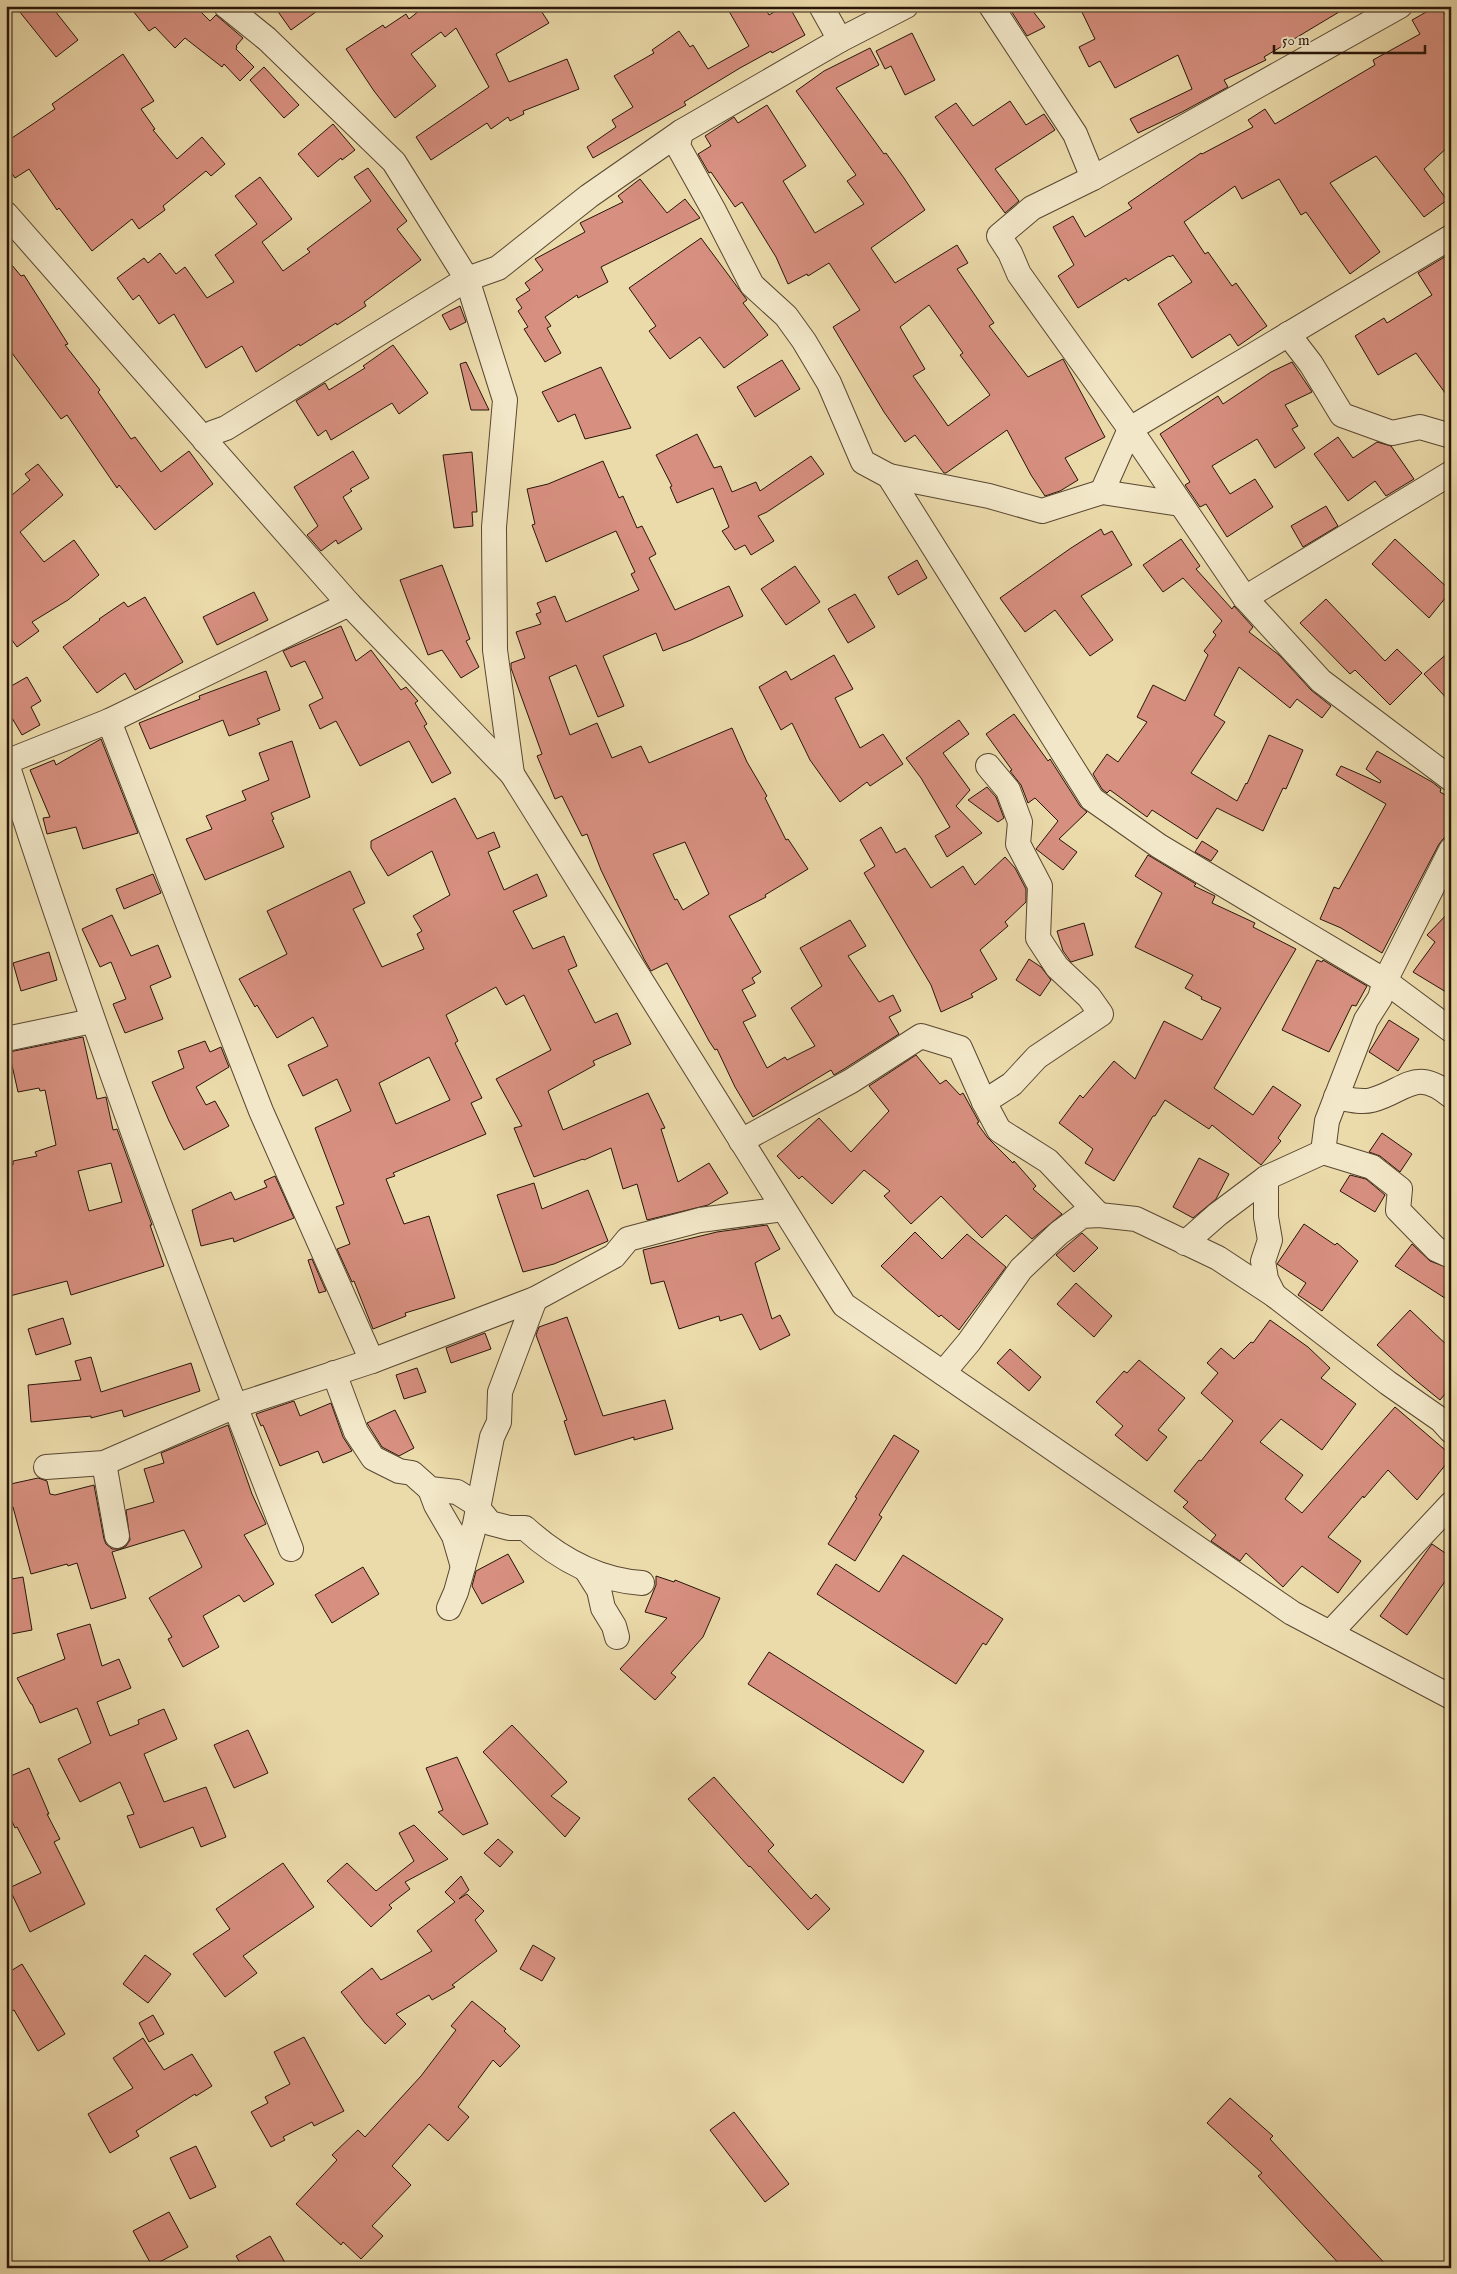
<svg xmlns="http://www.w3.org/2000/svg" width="1457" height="2274" font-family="'IM FELL English',serif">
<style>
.building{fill:#d78f7f;stroke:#281609;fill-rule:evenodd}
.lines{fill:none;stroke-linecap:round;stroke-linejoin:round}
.minor-casing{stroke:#594731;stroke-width:26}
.minor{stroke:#f2e7c8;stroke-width:24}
</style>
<rect width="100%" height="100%" fill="#ebdaaa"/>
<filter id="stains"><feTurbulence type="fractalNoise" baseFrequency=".004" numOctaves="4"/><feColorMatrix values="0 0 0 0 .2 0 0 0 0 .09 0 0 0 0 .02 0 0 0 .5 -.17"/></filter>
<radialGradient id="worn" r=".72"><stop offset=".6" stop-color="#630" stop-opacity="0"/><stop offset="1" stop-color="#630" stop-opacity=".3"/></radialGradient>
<!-- building -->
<g class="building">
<polygon points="15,6 51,6 78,40 56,57"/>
<polygon points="129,6 195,6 210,21 216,15 243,38 236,46 237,47 236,49 254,67 240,81 224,64 222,67 185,38 175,48 155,27 149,31"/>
<polygon points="274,6 324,6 291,30"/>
<polygon points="425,6 538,6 549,23 496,54 509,82 567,59 579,89 523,111 524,114 510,121 508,117 491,129 487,123 431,160 416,137 489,87 456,28 445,37 441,32 411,54 436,86 395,118 374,91 346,49 383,25 385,28 406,14 409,19"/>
<polygon points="726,6 764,6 769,15 784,6 789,6 805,35 772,53 771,51 740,68 684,102 686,105 593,158 587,147 616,127 612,120 633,107 614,76 654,53 652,50 679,31 690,47 693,45 708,69 749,46"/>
<polygon points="1008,6 1029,6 1045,27 1027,36"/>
<polygon points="1079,6 1349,6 1264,57 1266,60 1224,80 1228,87 1182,112 1138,133 1130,119 1192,89 1178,55 1115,88 1100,61 1089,67 1079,47 1095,39"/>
<polygon points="1437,6 1440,6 1451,25 1451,144 1424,169 1447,200 1424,217 1376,156 1330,183 1380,252 1350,274 1306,212 1301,215 1279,179 1242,199 1235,186 1184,222 1205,254 1208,252 1232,286 1236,283 1267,326 1238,346 1230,334 1192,358 1158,304 1192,282 1173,255 1170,257 1169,256 1128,281 1126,278 1078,308 1058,276 1074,265 1053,227 1073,216 1085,237 1132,208 1128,203 1201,153 1202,154 1253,127 1248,120 1265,109 1275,124 1375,65 1373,60 1420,34 1412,20"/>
<polygon points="912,33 935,80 905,95 891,66 885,69 876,51"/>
<path d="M870,48L879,65L836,88L884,154L886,153L904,178L925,210L871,248L895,283L957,245L968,263L957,269L994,323L989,326L1028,377L1063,359L1105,437L1065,458L1078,480L1060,491L1045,496L1031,475L1007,430L946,473H944L915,435L905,442L884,412L833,327L860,310L829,263L808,276L807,274L788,284L776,257L742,202L735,207L711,172L709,173L698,154L711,146L705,136L734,117L738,123L767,105L806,166L783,181L815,233L864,204L847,181L856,175L796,91L824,71ZM929,305L963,353L960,355L990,395L948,426L913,376L925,369L900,327Z"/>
<polygon points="123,54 154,101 141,109 155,129 153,130 177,159 202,137 225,164 211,176 206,171 163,206 165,210 139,229 132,219 92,251 59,208 57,210 29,169 15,178 6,165 6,142 55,109 52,104"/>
<polygon points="264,67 299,105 284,118 250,80"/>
<polygon points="1010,101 1026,125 1044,114 1055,130 995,169 1019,201 1005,213 935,117 956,103 973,126"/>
<polygon points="333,124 355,150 342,160 341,158 318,177 298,154"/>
<polygon points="368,168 407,221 397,229 421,260 364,302 366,306 337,325 336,323 300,346 299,344 256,372 242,346 206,368 174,314 159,324 139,295 133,300 117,278 144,258 148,263 160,253 176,274 185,267 207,298 234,282 215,255 257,224 235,196 260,177 292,219 262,242 283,271 310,252 307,249 371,201 354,177"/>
<polygon points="640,179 667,213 685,199 700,218 601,267 608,282 578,298 577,295 545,317 551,326 547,328 561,353 545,362 524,329 528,327 518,311 522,308 516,299 530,290 525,283 543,270 535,259 585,232 580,223 623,202 618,196"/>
<polygon points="701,238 747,300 743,303 768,335 724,368 700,337 670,359 649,331 656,326 629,288"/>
<polygon points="1451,253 1451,401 1416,353 1378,375 1355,336 1384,318 1387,323 1432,295 1418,273"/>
<polygon points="6,258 21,276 24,275 68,344 65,345 100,390 98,392 131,439 135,437 161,472 189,451 213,484 155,530 119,485 117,488 67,415 61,419 6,345"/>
<polygon points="460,306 466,322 450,330 442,315"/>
<polygon points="393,345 428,393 399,414 392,403 331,440 326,430 318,436 296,401 325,383 329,390 365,368 363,366"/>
<polygon points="782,360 800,389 755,417 737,387"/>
<polygon points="466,362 489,410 471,410 460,364"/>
<polygon points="1292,362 1312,392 1285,405 1298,426 1292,429 1305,448 1275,468 1257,439 1212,466 1230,494 1255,479 1273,507 1227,537 1206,504 1200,507 1185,485 1190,482 1160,434 1218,396 1223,404 1271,372"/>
<polygon points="601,367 631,428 585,439 575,414 558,422 542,392"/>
<polygon points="697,434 714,468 721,466 732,492 756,482 760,491 811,456 824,474 767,512 758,516 774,541 751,555 745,545 735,550 722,531 729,527 713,488 677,503 670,487 672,486 656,455"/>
<polygon points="1338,437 1353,458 1377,442 1391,446 1414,479 1386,496 1375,481 1348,501 1314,454"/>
<polygon points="353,451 369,478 350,489 352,491 343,497 362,529 338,544 336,540 321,551 307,535 318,526 294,487"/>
<polygon points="472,452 477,512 472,512 473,526 454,528 443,455"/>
<path d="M603,461L619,498L623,496L637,528L642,526L656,554L649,558L675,610L729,586L743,616L691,640L663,651L656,633L603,656L624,706L598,717L576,665L549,677L570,735L597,723L612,758L641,746L649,763L732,728L747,762L767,796L765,798L786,840L788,839L808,869L765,895L766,897L729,916L761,972L752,978L755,983L742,990L756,1016L743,1022L767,1068L785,1057L787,1060L815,1046L791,1008L822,986L800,948L850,920L866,946L848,956L879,1002L893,995L901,1011L889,1017L899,1034L844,1069L834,1075L831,1070L753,1117L735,1087L717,1049L715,1050L709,1041L667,963L651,971L644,959L601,870L587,834L582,836L562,796L555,799L537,756L542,754L511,668V663L525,658L516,632L541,624L536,614L541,612L537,603L555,596L566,622L639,590L631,574L635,572L616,531L546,562L532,525L535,524L527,489L548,484ZM685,842L709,894L683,910L677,899L675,900L653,854Z"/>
<polygon points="38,464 63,495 20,532 44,562 74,540 99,575 68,600 32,622 39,631 17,647 6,632 6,500 30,480 25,474"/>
<polygon points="1326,506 1338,526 1303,547 1291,526"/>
<polygon points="1101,529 1104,535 1112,531 1132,565 1081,596 1113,640 1090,656 1055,610 1025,632 1000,598 1071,548"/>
<polygon points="1181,539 1200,566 1196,569 1232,609 1234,606 1253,627 1249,632 1279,655 1311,690 1331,706 1322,718 1297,699 1290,708 1239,667 1214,715 1225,722 1191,773 1237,801 1246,783 1247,784 1269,735 1303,750 1286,789 1283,788 1263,831 1217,808 1197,839 1152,810 1147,817 1110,790 1107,793 1102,789 1093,774 1107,754 1118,762 1147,722 1137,717 1153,685 1185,701 1208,655 1204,651 1216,635 1213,632 1222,621 1183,578 1163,592 1143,565"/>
<polygon points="1395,539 1451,591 1429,618 1372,564"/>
<polygon points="917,560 927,578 898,595 888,577"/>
<polygon points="442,565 470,639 466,641 479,667 461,678 442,650 428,655 400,580"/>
<polygon points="795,566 820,602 786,625 761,589"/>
<polygon points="254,592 268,620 217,645 203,617"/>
<polygon points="855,594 875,627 848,643 828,609"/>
<polygon points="145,597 183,662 135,690 125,673 97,693 63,647 100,620 99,619 124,602 128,607"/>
<polygon points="1326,599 1385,661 1397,649 1422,673 1390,705 1355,670 1350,674 1300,623"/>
<polygon points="341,626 356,661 371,650 401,690 406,687 418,701 415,703 427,724 424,726 451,773 432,783 409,741 360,766 336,721 320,729 309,705 323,698 305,661 291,667 283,651"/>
<polygon points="1451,650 1451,703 1424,674"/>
<polygon points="834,655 853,689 835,698 860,748 883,734 903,764 870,786 867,782 840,802 810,760 792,723 781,730 759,687 786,671 791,680"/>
<polygon points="266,671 280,710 257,719 260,724 229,736 223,720 150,749 139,723 200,699 199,696"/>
<polygon points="27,677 41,701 31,707 40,725 22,735 12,718 6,721 6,689"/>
<polygon points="1014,714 1048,761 1050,759 1080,806 1087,812 1059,839 1077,852 1063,870 1036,849 1058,821 1035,798 1028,803 1021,785 1010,771 1012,770 986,734"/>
<polygon points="959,720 969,734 943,753 970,790 956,806 982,833 947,857 935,836 950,827 921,778 906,758"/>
<polygon points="101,739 138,833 83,849 76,827 47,834 43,818 50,817 30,770 54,760 56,765"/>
<polygon points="292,741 310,797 271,813 274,819 272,820 284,847 205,880 186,839 212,829 206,816 246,800 242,791 269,780 259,753"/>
<polygon points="1377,751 1432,782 1441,789 1440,792 1451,798 1451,836 1444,838 1439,844 1382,953 1341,928 1320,919 1334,887 1339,889 1386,804 1336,775 1341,766 1380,783 1381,781 1366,769"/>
<polygon points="987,787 996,797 1004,818 998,822 968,800"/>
<path d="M455,798L477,839L494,832L500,847L488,852L504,890L537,874L547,896L513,911L533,949L564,936L577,966L568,970L595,1023L617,1013L631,1044L593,1061L595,1065L548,1091L563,1130L648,1093L665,1128L661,1129L678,1182L709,1163L728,1193L708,1205L647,1220L637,1184L623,1189L611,1148L584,1160L583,1159L534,1177L514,1128L522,1126L496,1079L551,1050L524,995L506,1005L496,987L446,1015L458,1041L455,1043L482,1098L471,1103L486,1134L393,1173L395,1176L386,1179L404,1224L429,1216L455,1298L405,1313L406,1316L373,1329L354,1281L352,1282L337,1249L350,1244L336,1207L344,1204L315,1128L351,1111L337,1079L303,1096L288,1065L328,1046L313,1017L277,1038L257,1005L255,1007L239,979L287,954L267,911L350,871L365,903L353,909L382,967L424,949L417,934L422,931L413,916L450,895L432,851L388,876L371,848V841ZM429,1057L450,1100L396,1124L379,1083Z"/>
<polygon points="881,827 896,853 905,848 931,888 963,866 975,885 1005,857 1015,868 1026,889 1026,902 1005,922 1008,926 980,950 997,979 971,994 973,997 941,1012 931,985 864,873 875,866 860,840"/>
<polygon points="1202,841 1218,851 1211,861 1195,852"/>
<polygon points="1148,855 1196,884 1194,886 1215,896 1212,903 1255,923 1253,927 1296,949 1214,1088 1253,1115 1273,1086 1301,1105 1278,1138 1281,1141 1261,1165 1212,1125 1209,1129 1165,1100 1155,1116 1153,1116 1114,1181 1085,1163 1093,1149 1059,1123 1080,1095 1083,1098 1114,1061 1135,1079 1164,1021 1202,1040 1221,1008 1201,999 1202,997 1185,988 1193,975 1135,947 1162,893 1135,876"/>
<polygon points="153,874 161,893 124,909 116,889"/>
<polygon points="1451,910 1451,995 1413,972 1435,942 1427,935"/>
<polygon points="112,915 131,956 158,945 171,977 150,986 163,1019 125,1033 113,1004 126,999 111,962 100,967 82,929"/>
<polygon points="1084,923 1093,955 1071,962 1063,951 1057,931"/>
<polygon points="49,952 57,980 21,991 13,963"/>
<polygon points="1029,959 1041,967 1051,980 1040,996 1016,980"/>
<polygon points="1317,960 1322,962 1323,960 1367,986 1356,1006 1352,1005 1329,1052 1282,1030"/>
<polygon points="1389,1020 1419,1039 1398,1071 1369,1052"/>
<path d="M83,1037L97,1099L106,1097L113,1130L117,1129L152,1225H150L164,1266L71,1295L67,1281L6,1297V1166L13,1165V1161L37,1156L35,1152L56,1145L45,1090L40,1091L39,1088L18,1092L9,1052ZM111,1163L122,1202L89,1211L78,1171Z"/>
<polygon points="205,1041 210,1052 221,1047 229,1067 196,1087 206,1105 215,1101 229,1126 184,1150 169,1121 152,1082 184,1068 178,1051"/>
<polygon points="916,1055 940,1084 946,1080 960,1095 963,1093 979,1122 977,1123 987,1137 1013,1163 1014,1161 1036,1186 1033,1189 1062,1214 1032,1239 1006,1215 982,1238 941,1196 911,1224 884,1196 890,1191 864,1170 832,1204 802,1176 799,1179 777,1156 819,1118 851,1152 889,1111 869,1086"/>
<polygon points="1382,1133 1412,1154 1400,1172 1380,1156 1369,1152"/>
<polygon points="1199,1158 1229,1174 1216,1199 1193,1218 1173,1207"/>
<polygon points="1350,1175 1366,1179 1385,1195 1375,1212 1340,1191"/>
<polygon points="275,1176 294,1218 234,1242 233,1238 201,1246 192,1210 231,1192 235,1200 267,1187 264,1181"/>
<polygon points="534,1183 542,1209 588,1190 608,1241 554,1264 523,1272 497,1195"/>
<polygon points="1304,1224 1335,1245 1337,1243 1358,1261 1322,1311 1298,1295 1306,1283 1277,1264"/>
<polygon points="767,1225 780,1249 755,1263 772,1319 780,1315 790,1335 760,1350 742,1314 720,1321 719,1316 679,1329 664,1281 651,1284 643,1250 717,1232"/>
<polygon points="915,1232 942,1259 967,1234 1006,1267 959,1330 941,1315 939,1317 905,1288 881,1266"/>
<polygon points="1082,1233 1098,1248 1074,1272 1056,1255"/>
<polygon points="1412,1244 1430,1261 1451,1269 1451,1302 1395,1266"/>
<polygon points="312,1259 326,1291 319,1293 308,1260"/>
<polygon points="1076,1283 1112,1316 1094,1337 1057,1304"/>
<polygon points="1410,1310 1451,1349 1451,1387 1440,1400 1413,1378 1377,1345"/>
<polygon points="567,1317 603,1416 665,1400 673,1429 634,1440 634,1437 575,1455 564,1421 567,1420 536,1335 539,1327"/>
<polygon points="63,1318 71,1344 36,1355 28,1329"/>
<polygon points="1270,1320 1308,1347 1330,1368 1321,1378 1356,1404 1322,1450 1281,1419 1260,1442 1303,1475 1285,1499 1302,1513 1395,1407 1451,1455 1451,1458 1417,1500 1388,1470 1364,1498 1363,1496 1328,1537 1361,1561 1338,1593 1302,1566 1283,1587 1246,1553 1240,1561 1211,1541 1216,1535 1183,1507 1188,1502 1174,1491 1199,1460 1201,1461 1233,1421 1201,1393 1218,1373 1207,1363 1221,1348 1234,1359 1251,1342 1253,1343"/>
<polygon points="485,1333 491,1349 451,1363 446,1348"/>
<polygon points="1010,1349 1041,1377 1029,1391 997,1363"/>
<polygon points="91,1357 101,1392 191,1363 200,1391 124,1417 122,1410 91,1418 91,1416 31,1422 28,1385 81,1380 75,1361"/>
<polygon points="1139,1360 1185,1398 1158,1430 1167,1437 1147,1461 1115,1435 1123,1426 1096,1402 1124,1371 1127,1373"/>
<polygon points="417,1368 426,1392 404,1399 396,1375"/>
<polygon points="294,1401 300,1416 331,1403 343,1437 352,1451 323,1463 318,1451 280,1466 263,1425 261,1426 256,1414"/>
<polygon points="395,1410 414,1448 399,1456 382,1447 367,1423"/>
<polygon points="228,1425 252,1494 266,1524 244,1535 274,1584 244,1602 239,1595 203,1616 219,1647 183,1667 168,1639 172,1637 149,1598 202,1567 184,1530 112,1552 126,1598 91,1609 77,1563 68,1566 67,1564 31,1574 13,1507 11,1508 6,1485 38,1478 47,1481 50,1494 55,1495 94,1485 104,1539 106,1544 112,1549 120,1549 126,1546 130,1540 126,1510 154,1502 144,1469 164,1463 161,1453"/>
<polygon points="894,1435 919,1451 879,1515 882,1517 855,1561 828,1544 857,1498 855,1497"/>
<polygon points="1432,1544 1451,1557 1451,1573 1407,1635 1380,1616"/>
<polygon points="508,1554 524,1582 482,1604 472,1586 476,1571"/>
<polygon points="903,1555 1003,1619 986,1645 983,1643 956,1684 817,1594 836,1564 879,1592"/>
<polygon points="363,1567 379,1594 332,1623 315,1595"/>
<polygon points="656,1576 674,1582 675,1580 720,1598 703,1637 671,1673 676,1677 655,1700 620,1669 667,1618 645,1612 656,1585"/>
<polygon points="23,1577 32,1630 6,1635 6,1606 11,1605 6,1580"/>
<polygon points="90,1624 102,1666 119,1659 131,1688 97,1702 110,1736 139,1724 138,1720 164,1709 177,1739 144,1754 164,1802 206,1787 226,1837 201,1847 193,1827 140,1848 127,1816 134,1814 120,1782 80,1802 58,1759 91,1743 77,1708 40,1723 32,1704 31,1704 17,1678 65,1659 57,1634"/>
<polygon points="769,1652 924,1751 903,1783 748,1684"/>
<polygon points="512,1725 567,1782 551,1796 580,1818 565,1837 483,1752"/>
<polygon points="248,1730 268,1773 234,1788 214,1745"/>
<polygon points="457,1757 488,1824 463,1835 438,1812 443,1810 426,1768"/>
<polygon points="29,1768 49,1814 47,1814 60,1839 54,1842 85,1904 30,1932 9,1888 41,1873 17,1827 15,1828 6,1808 6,1778"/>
<polygon points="714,1777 774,1845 768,1851 811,1899 816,1894 830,1909 808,1930 750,1866 749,1867 688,1799"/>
<polygon points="414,1825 448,1859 405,1882 410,1889 389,1905 392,1908 371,1927 327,1881 347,1863 376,1891 414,1861 399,1833"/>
<polygon points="498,1839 513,1852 500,1867 484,1853"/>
<polygon points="283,1863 314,1907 243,1956 257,1973 225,1997 193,1954 230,1929 216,1909"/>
<polygon points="461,1876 469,1890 459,1899 467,1894 484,1911 475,1920 497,1951 452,1985 455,1987 432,2000 429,1995 396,2014 406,2024 385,2044 365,2023 341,1992 372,1968 381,1980 432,1951 417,1931 455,1902 445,1892"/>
<polygon points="533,1945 555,1958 542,1981 520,1969"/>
<polygon points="145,1955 171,1974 148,2003 123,1984"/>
<polygon points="22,1964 65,2034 38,2051 14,2010 6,2013 6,1974"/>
<polygon points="472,2001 506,2029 504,2031 520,2046 500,2067 493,2060 458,2107 469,2117 448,2141 429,2124 392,2166 411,2185 372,2226 383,2236 361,2259 343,2242 341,2245 296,2204 337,2160 332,2155 358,2130 365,2137 421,2076 456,2030 451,2026"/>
<polygon points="153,2015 164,2034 149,2042 139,2023"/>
<polygon points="304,2037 344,2111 314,2126 312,2122 283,2137 285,2140 271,2147 251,2112 268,2103 265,2097 290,2084 274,2052"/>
<polygon points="143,2038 164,2070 192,2054 212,2086 196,2096 195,2094 136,2131 139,2136 110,2153 88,2114 133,2088 113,2058"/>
<polygon points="1230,2098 1273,2136 1270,2139 1389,2268 1343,2268 1258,2176 1262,2173 1207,2123"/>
<polygon points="734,2112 789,2184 765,2202 710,2130"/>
<polygon points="196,2146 216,2187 190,2199 170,2158"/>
<polygon points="169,2212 188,2247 152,2266 133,2231"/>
<polygon points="270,2236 288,2268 243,2268 236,2256"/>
</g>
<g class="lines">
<defs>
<g id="minor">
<polyline points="821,6 840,40"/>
<polyline points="991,6 1075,134 1093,178"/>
<polyline points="1400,6 1093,178 1032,208 999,236 1010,253 1019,274 1130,429 1245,598 1321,681 1451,779"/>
<polyline points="681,132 678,146 713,209 752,285 786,316 804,341 829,383 863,462 889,476 1092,799 1159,846 1385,981 1451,1030"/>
<polyline points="6,214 349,604 512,774 844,1305 1292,1613 1451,1697"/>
<polyline points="1288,334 1311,364 1342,415 1392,433 1420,427 1451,436"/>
<polyline points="205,441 212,433 226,428 467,279 394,162 267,39 226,6"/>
<polyline points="889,476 989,496 1042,511 1102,492 1180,504"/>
<polyline points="1102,492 1130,429 1451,237"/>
<polyline points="1245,598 1451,473"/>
<polyline points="109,721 261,1111 372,1361"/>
<path d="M6,761C92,1027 188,1289 291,1549"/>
<polyline points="6,762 109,721 349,604"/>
<polyline points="512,774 495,650 494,527 505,400 467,279 498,268 589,196 681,132 840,40 906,6"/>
<polyline points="6,1039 92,1021"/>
<path d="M1336,1097C1347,1099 1361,1103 1372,1100C1406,1091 1415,1066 1451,1096"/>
<polyline points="984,1102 1012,1084 1037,1057 1101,1014 1089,997 1057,967 1038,938 1040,886 1018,844 1020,822 1008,790 988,766"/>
<polyline points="741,1141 851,1081 921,1036 960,1048 984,1102 999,1130 1048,1161 1099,1215"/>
<polyline points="1323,1152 1327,1121 1366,1020 1380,998 1385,981 1451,850"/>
<polyline points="1266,1178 1266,1217 1270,1240 1263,1261 1266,1279 1274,1295"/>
<polyline points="1185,1243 1218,1214 1266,1178 1323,1152 1372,1167 1400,1189 1398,1210 1436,1249 1449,1255"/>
<path d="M334,1373L356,1432L373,1458L399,1471L412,1473L430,1489L457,1492L473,1502L490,1523L509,1528H525C558,1558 597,1580 642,1583"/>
<polyline points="943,1373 969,1342 1021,1269 1059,1233 1082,1216 1099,1215 1136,1219 1218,1258 1274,1295 1388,1383 1441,1420 1451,1431"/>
<polyline points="104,1463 117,1536"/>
<polyline points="46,1467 104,1463 235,1406 372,1361 535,1299 614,1256 628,1239 700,1220 783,1209"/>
<polyline points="430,1489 436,1505 454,1536 463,1567"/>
<polyline points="587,1571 599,1590 603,1608 614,1626 617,1637"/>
<polyline points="449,1608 456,1592 475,1524 492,1437 499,1422 500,1392 535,1299"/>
<polyline points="1330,1633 1451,1504"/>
</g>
</defs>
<!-- minor casing -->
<use href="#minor" class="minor-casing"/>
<!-- minor -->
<use href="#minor" class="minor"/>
</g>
<!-- margin -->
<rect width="1457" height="2274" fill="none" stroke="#ebdaaa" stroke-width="25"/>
<rect x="8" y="8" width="1442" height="2259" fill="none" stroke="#281609" stroke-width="2.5"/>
<rect x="12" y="12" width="1432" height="2249" fill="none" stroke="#281609"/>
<!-- scale -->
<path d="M1274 45v8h151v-8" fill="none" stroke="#281609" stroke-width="2.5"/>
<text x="1282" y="45" font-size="15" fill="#281609" stroke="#f2e7c8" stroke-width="4" paint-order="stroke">50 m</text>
<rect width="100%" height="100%" filter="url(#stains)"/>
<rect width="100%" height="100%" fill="url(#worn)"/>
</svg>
